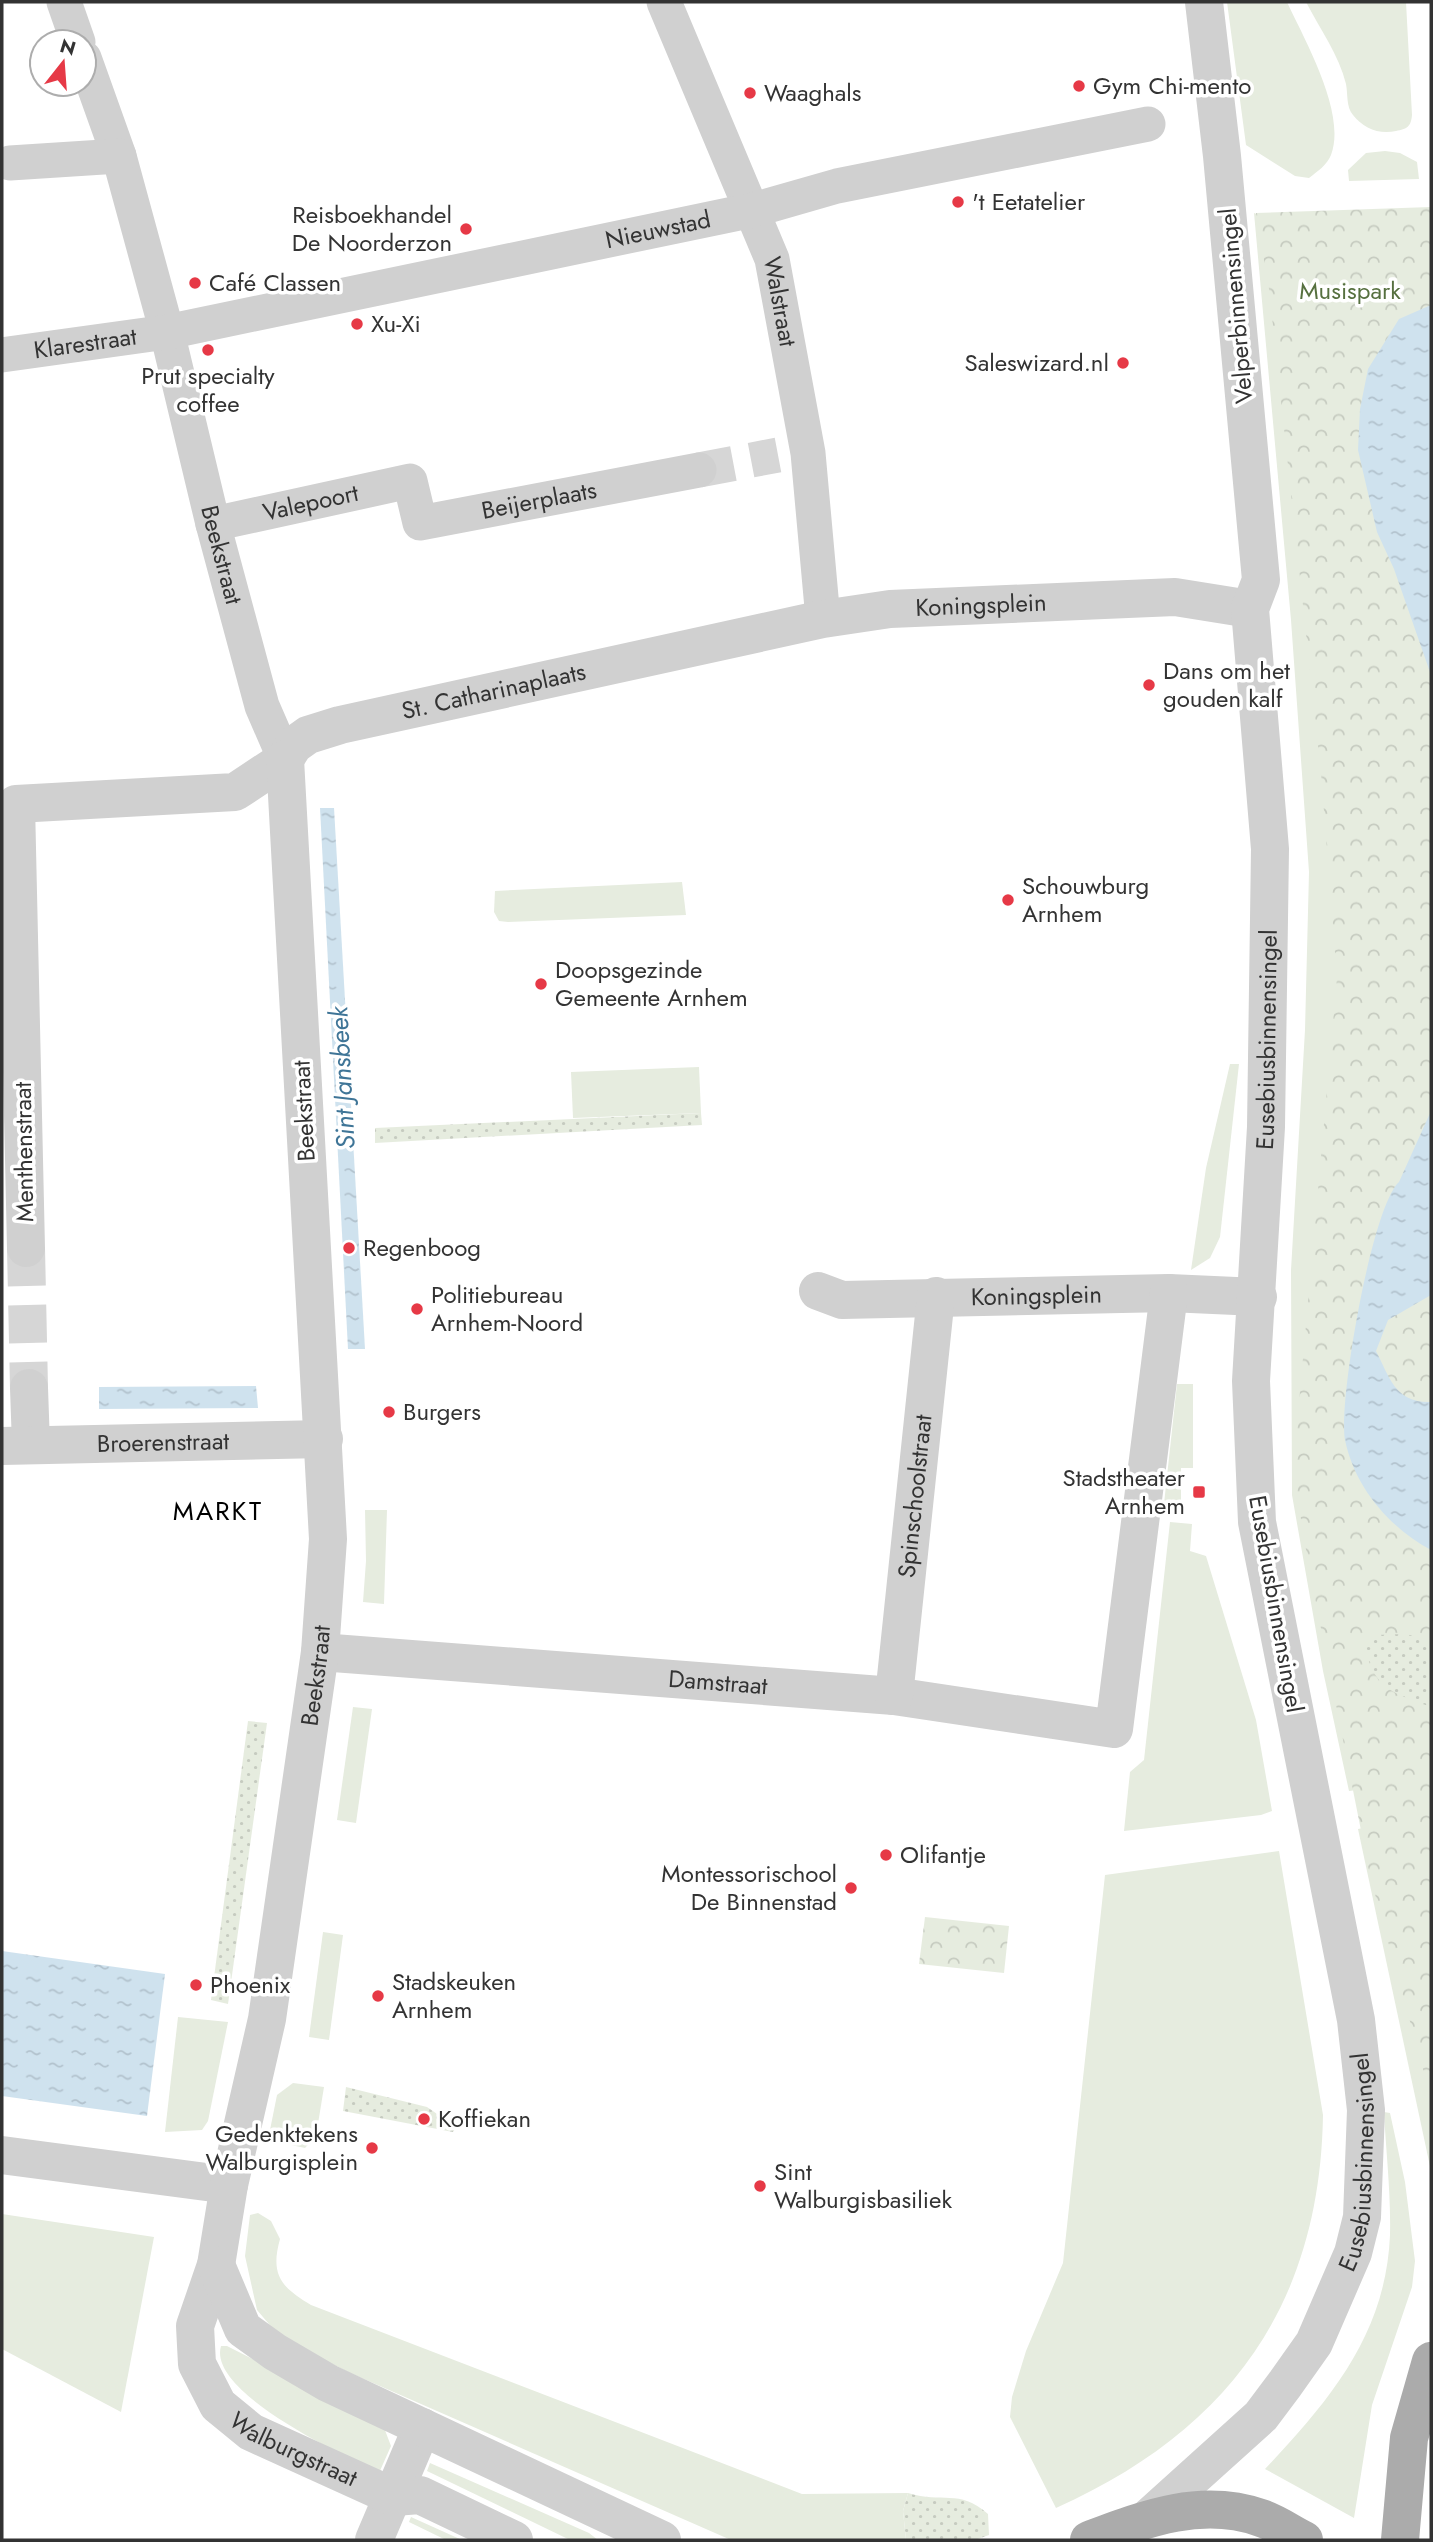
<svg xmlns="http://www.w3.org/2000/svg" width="1433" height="2542" font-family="Jost,sans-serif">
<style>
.grass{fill:#e6ecdf}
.park{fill:url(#park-crowns)}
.garden{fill:url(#garden-dots)}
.water{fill:url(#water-ripples)}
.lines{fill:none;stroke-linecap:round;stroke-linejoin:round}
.pedestrian-tunnel{stroke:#d6d6d6;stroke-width:35;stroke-dasharray:35 18;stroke-linecap:butt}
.minor-tunnel{stroke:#d6d6d6;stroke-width:38;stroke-dasharray:38 19;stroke-linecap:butt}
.pedestrian{stroke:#d0d0d0;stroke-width:35}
.minor{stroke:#d0d0d0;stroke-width:38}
.tertiary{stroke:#d0d0d0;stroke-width:38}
.primary{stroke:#ababab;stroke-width:38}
.poi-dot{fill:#e63946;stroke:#fff;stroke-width:2.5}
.labels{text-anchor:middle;stroke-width:7;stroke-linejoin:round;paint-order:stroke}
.poi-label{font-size:24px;fill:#333;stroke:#fff;text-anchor:start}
.street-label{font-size:24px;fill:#333;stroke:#fff}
.park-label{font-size:24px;fill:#56703f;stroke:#fff}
.water-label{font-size:26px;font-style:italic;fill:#3f7597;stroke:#fff}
.neighbourhood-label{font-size:26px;letter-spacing:2px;fill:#000;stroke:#fff}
</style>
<defs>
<pattern id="park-crowns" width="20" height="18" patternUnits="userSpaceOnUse" patternTransform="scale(1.75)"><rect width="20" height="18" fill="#e6ecdf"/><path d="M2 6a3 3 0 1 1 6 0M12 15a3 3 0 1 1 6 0" fill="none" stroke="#c6cbc0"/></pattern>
<pattern id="garden-dots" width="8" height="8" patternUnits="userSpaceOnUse" patternTransform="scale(1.75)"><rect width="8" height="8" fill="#e6ecdf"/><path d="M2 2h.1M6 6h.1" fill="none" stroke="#c6cbc0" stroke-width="1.8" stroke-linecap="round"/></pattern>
<pattern id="water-ripples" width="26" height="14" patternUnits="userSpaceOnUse" patternTransform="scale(1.75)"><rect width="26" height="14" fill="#cfe2ee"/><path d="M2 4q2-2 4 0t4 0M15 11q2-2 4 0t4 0" fill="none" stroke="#b2c2cd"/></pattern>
</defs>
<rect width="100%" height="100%" fill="#fff"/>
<!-- grass -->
<g class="grass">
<path d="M1227,2H1287C1304,39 1347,113 1331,155C1327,165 1318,171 1309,178L1295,176L1246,145Z"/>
<path d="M1306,2H1406L1412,115C1411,127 1407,129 1396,131C1379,135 1363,128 1353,115C1346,107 1348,94 1346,84C1339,55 1320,29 1306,2Z"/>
<polygon points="1385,151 1400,153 1417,162 1419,179 1349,181 1348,170 1366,153"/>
<polygon points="1254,213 1301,232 1431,1781 1349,1791 1323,1671 1292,1495 1291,1270 1305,1030 1309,872 1291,620"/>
<polygon points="682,882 686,915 508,922 499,921 494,912 495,891"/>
<polygon points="1230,1064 1239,1064 1220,1237 1210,1258 1191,1270 1206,1168"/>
<polygon points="699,1067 701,1113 573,1118 571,1072"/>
<polygon points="1177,1384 1193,1384 1193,1468 1181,1468 1181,1513 1163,1513"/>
<polygon points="365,1510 387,1510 384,1604 363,1602 366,1561"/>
<polygon points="1170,1522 1192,1524 1190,1551 1206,1556 1256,1720 1272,1811 1261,1815 1124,1831 1130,1772 1144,1760"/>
<polygon points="353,1707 372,1709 356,1823 337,1820"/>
<polygon points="1431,1815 1431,2171 1358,1829"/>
<path d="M1279,1851L1323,2115C1320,2306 1228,2431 1056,2508L1010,2417L1012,2397L1026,2351L1063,2263L1105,1875Z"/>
<polygon points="323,1932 343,1935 329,2040 309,2037"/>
<polygon points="178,2017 228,2022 208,2121 202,2130 165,2132"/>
<polygon points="293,2083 324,2087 316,2136 305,2148 268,2140 277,2095"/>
<path d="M1384,2112L1390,2113L1405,2182L1415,2261L1412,2287L1372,2405L1354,2518L1265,2469C1330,2400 1386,2334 1390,2235C1391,2194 1386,2152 1384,2112Z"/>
<path d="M258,2213L271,2221L280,2239C270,2275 281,2287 311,2305L802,2494L908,2493L903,2511L906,2540H731L348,2372L280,2337L257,2310L245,2256L250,2215Z"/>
<polygon points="2,2214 154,2237 121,2412 2,2349"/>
<path d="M221,2346H227L383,2425L391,2446L379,2473C346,2456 207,2393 221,2346Z"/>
<polygon points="430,2463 589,2533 598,2540 570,2540 427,2471"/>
<polygon points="411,2517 462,2540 446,2540 409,2522"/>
</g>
<!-- park -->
<g class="park">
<polygon points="1431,207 1431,2098 1370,1876 1309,1568 1293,1470 1337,978 1321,773 1269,289 1256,213"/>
<polygon points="925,1917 1009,1926 1004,1973 919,1964"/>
</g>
<!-- garden -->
<g class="garden">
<polygon points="701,1113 702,1125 375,1143 375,1128"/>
<path d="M1406,1634L1431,1641V1707C1391,1691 1376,1692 1364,1645L1375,1635Z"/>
<polygon points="248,1721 267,1723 228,2004 211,2000"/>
<polygon points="346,2087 427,2107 456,2127 453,2132 343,2111"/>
<path d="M908,2493C943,2504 958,2488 988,2514L989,2535L975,2540H906L903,2511Z"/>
</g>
<!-- water -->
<g class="water">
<polygon points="1431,305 1431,675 1394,569 1377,532 1358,450 1360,409 1368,369 1399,319"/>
<polygon points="320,808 334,808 365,1349 348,1349"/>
<path d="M1431,1111V1295L1388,1320L1376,1351C1390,1378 1395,1403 1431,1402V1550C1390,1528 1355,1488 1345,1440C1338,1401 1372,1206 1399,1182Z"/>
<polygon points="256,1386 258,1408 99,1409 99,1387"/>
<polygon points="2,1951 165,1974 147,2116 2,2096"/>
</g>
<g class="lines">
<!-- pedestrian-tunnel -->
<polyline class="pedestrian-tunnel" points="699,470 778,455"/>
<!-- minor-tunnel -->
<polyline class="minor-tunnel" points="26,1248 29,1388"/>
<!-- pedestrian -->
<g class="pedestrian">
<polyline points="64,2 78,42"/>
<path id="s1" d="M664,2L772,259L808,453L823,619"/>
<path id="s2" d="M84,58L119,156L167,332L213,524L262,706L285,759"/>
<polyline points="10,163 119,156"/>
<path id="s3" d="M2,355L167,332L753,210L837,186L1148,124"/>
<path id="s4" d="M213,524L410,481L420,523L699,470"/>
</g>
<!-- minor -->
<g class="minor">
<path id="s5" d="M26,1248L16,804L235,792L285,759L294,745L308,735L340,725L823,619L890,609L1175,597L1250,609"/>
<path id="s6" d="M818,1291L842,1300L1169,1293L1258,1297"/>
<polyline points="29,1388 31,1445"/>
<path id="s7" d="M2,1446L324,1439"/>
<path id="s8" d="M320,1652L894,1696L1114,1729L1169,1293"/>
<path id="s9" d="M894,1696L936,1296"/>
<path id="s10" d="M2,2155L229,2185L267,2019L320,1652L328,1539L285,759"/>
<polyline points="374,2540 422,2427"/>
</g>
<!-- tertiary -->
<g class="tertiary">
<path id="s11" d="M229,2185L216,2265L195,2326L197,2364L218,2405L251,2432L394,2497L420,2495L514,2540"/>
<polyline points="216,2265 243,2329 275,2352 328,2383 662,2540"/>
<path id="s12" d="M1148,2518L1261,2416L1285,2384L1314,2343L1353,2253L1362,2217L1366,2110L1356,2020L1257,1522L1251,1381L1266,1127L1270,849L1250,609L1261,580L1222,156L1204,2"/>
</g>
<!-- primary -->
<g class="primary">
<path d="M1089,2540C1145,2519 1201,2497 1261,2518C1276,2523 1290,2533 1304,2540"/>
<polyline points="1400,2540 1409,2438 1431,2361"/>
</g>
</g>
<!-- markers -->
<g class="poi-dot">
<circle cx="1079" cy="86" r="7"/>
<circle cx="750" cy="93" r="7"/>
<circle cx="958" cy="202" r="7"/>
<circle cx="466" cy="229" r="7"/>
<circle cx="195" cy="283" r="7"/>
<circle cx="357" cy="324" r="7"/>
<circle cx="208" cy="350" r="7"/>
<circle cx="1123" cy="363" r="7"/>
<circle cx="1149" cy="685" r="7"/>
<circle cx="1008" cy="900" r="7"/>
<circle cx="541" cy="984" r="7"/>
<circle cx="349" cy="1248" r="7"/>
<circle cx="417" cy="1309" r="7"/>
<circle cx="389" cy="1412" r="7"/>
<rect x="1192" y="1485" width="14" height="14" rx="3.5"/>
<circle cx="886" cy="1855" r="7"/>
<circle cx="851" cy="1888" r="7"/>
<circle cx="196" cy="1985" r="7"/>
<circle cx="378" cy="1996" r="7"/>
<circle cx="424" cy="2119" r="7"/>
<circle cx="372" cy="2148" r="7"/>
<circle cx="760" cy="2186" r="7"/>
</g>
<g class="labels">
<!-- poi labels -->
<g class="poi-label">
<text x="1093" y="94">Gym Chi-mento</text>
<text x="764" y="101">Waaghals</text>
<text x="972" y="210">'t Eetatelier</text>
<text x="452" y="223" text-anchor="end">Reisboekhandel<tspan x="452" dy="28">De Noorderzon</tspan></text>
<text x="209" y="291">Café Classen</text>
<text x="371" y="332">Xu-Xi</text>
<text x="1109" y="371" text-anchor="end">Saleswizard.nl</text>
<text x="208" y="384" text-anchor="middle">Prut specialty<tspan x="208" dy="28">coffee</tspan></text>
<text x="1163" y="679">Dans om het<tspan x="1163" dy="28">gouden kalf</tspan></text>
<text x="1022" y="894">Schouwburg<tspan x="1022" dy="28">Arnhem</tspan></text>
<text x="555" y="978">Doopsgezinde<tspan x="555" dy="28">Gemeente Arnhem</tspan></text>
<text x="363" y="1256">Regenboog</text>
<text x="431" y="1303">Politiebureau<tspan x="431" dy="28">Arnhem-Noord</tspan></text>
<text x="403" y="1420">Burgers</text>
<text x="1185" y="1486" text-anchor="end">Stadstheater<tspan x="1185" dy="28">Arnhem</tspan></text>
<text x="900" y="1863">Olifantje</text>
<text x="837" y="1882" text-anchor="end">Montessorischool<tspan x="837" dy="28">De Binnenstad</tspan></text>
<text x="392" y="1990">Stadskeuken<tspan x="392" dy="28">Arnhem</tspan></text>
<text x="210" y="1993">Phoenix</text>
<text x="438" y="2127">Koffiekan</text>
<text x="358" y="2142" text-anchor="end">Gedenktekens<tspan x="358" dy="28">Walburgisplein</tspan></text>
<text x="774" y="2180">Sint<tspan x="774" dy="28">Walburgisbasiliek</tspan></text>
</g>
<!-- street labels -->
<g class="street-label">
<text dy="8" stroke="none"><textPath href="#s3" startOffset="668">Nieuwstad</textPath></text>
<text dy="8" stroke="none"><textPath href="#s1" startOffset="322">Walstraat</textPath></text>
<text transform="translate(1236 306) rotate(-95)" y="8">Velperbinnensingel</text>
<text dy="8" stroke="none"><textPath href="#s3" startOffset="84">Klarestraat</textPath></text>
<text dy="8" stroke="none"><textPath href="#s4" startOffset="366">Beijerplaats</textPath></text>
<text dy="8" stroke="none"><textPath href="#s4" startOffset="100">Valepoort</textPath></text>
<text dy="8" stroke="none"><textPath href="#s2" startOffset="516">Beekstraat</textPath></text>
<text dy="8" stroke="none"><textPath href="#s5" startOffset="1444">Koningsplein</textPath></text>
<text dy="8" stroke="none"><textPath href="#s5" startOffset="948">St. Catharinaplaats</textPath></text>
<text dy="8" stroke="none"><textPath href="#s12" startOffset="1566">Eusebiusbinnensingel</textPath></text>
<text transform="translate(304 1111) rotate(-93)" y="8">Beekstraat</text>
<text transform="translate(24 1152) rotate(-91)" y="8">Menthenstraat</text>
<text dy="8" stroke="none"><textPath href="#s6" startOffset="220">Koningsplein</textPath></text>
<text dy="8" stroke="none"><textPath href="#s7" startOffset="161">Broerenstraat</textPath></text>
<text dy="8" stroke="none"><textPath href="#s9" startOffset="201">Spinschoolstraat</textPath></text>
<text transform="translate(1276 1604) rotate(80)" y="8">Eusebiusbinnensingel</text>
<text dy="8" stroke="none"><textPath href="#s10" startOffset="746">Beekstraat</textPath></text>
<text dy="8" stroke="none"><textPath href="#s8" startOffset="399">Damstraat</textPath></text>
<text dy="8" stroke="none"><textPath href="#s12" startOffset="432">Eusebiusbinnensingel</textPath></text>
<text dy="8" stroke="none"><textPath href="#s11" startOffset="318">Walburgstraat</textPath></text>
</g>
<!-- park labels -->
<g class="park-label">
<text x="1350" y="299">Musispark</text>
</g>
<!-- water labels -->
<g class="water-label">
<text transform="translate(342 1078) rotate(-93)" y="9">Sint Jansbeek</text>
</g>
<!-- neighbourhood labels -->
<g class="neighbourhood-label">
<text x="218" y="1520">MARKT</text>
</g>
</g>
<!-- border -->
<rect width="1433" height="2542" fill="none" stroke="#333333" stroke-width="7"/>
<!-- north arrow -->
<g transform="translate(63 63) rotate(17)"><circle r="33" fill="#ffffff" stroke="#adadad" stroke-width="2"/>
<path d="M0-5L12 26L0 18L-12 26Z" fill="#e63946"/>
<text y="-10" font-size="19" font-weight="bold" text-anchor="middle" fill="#333333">N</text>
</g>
</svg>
